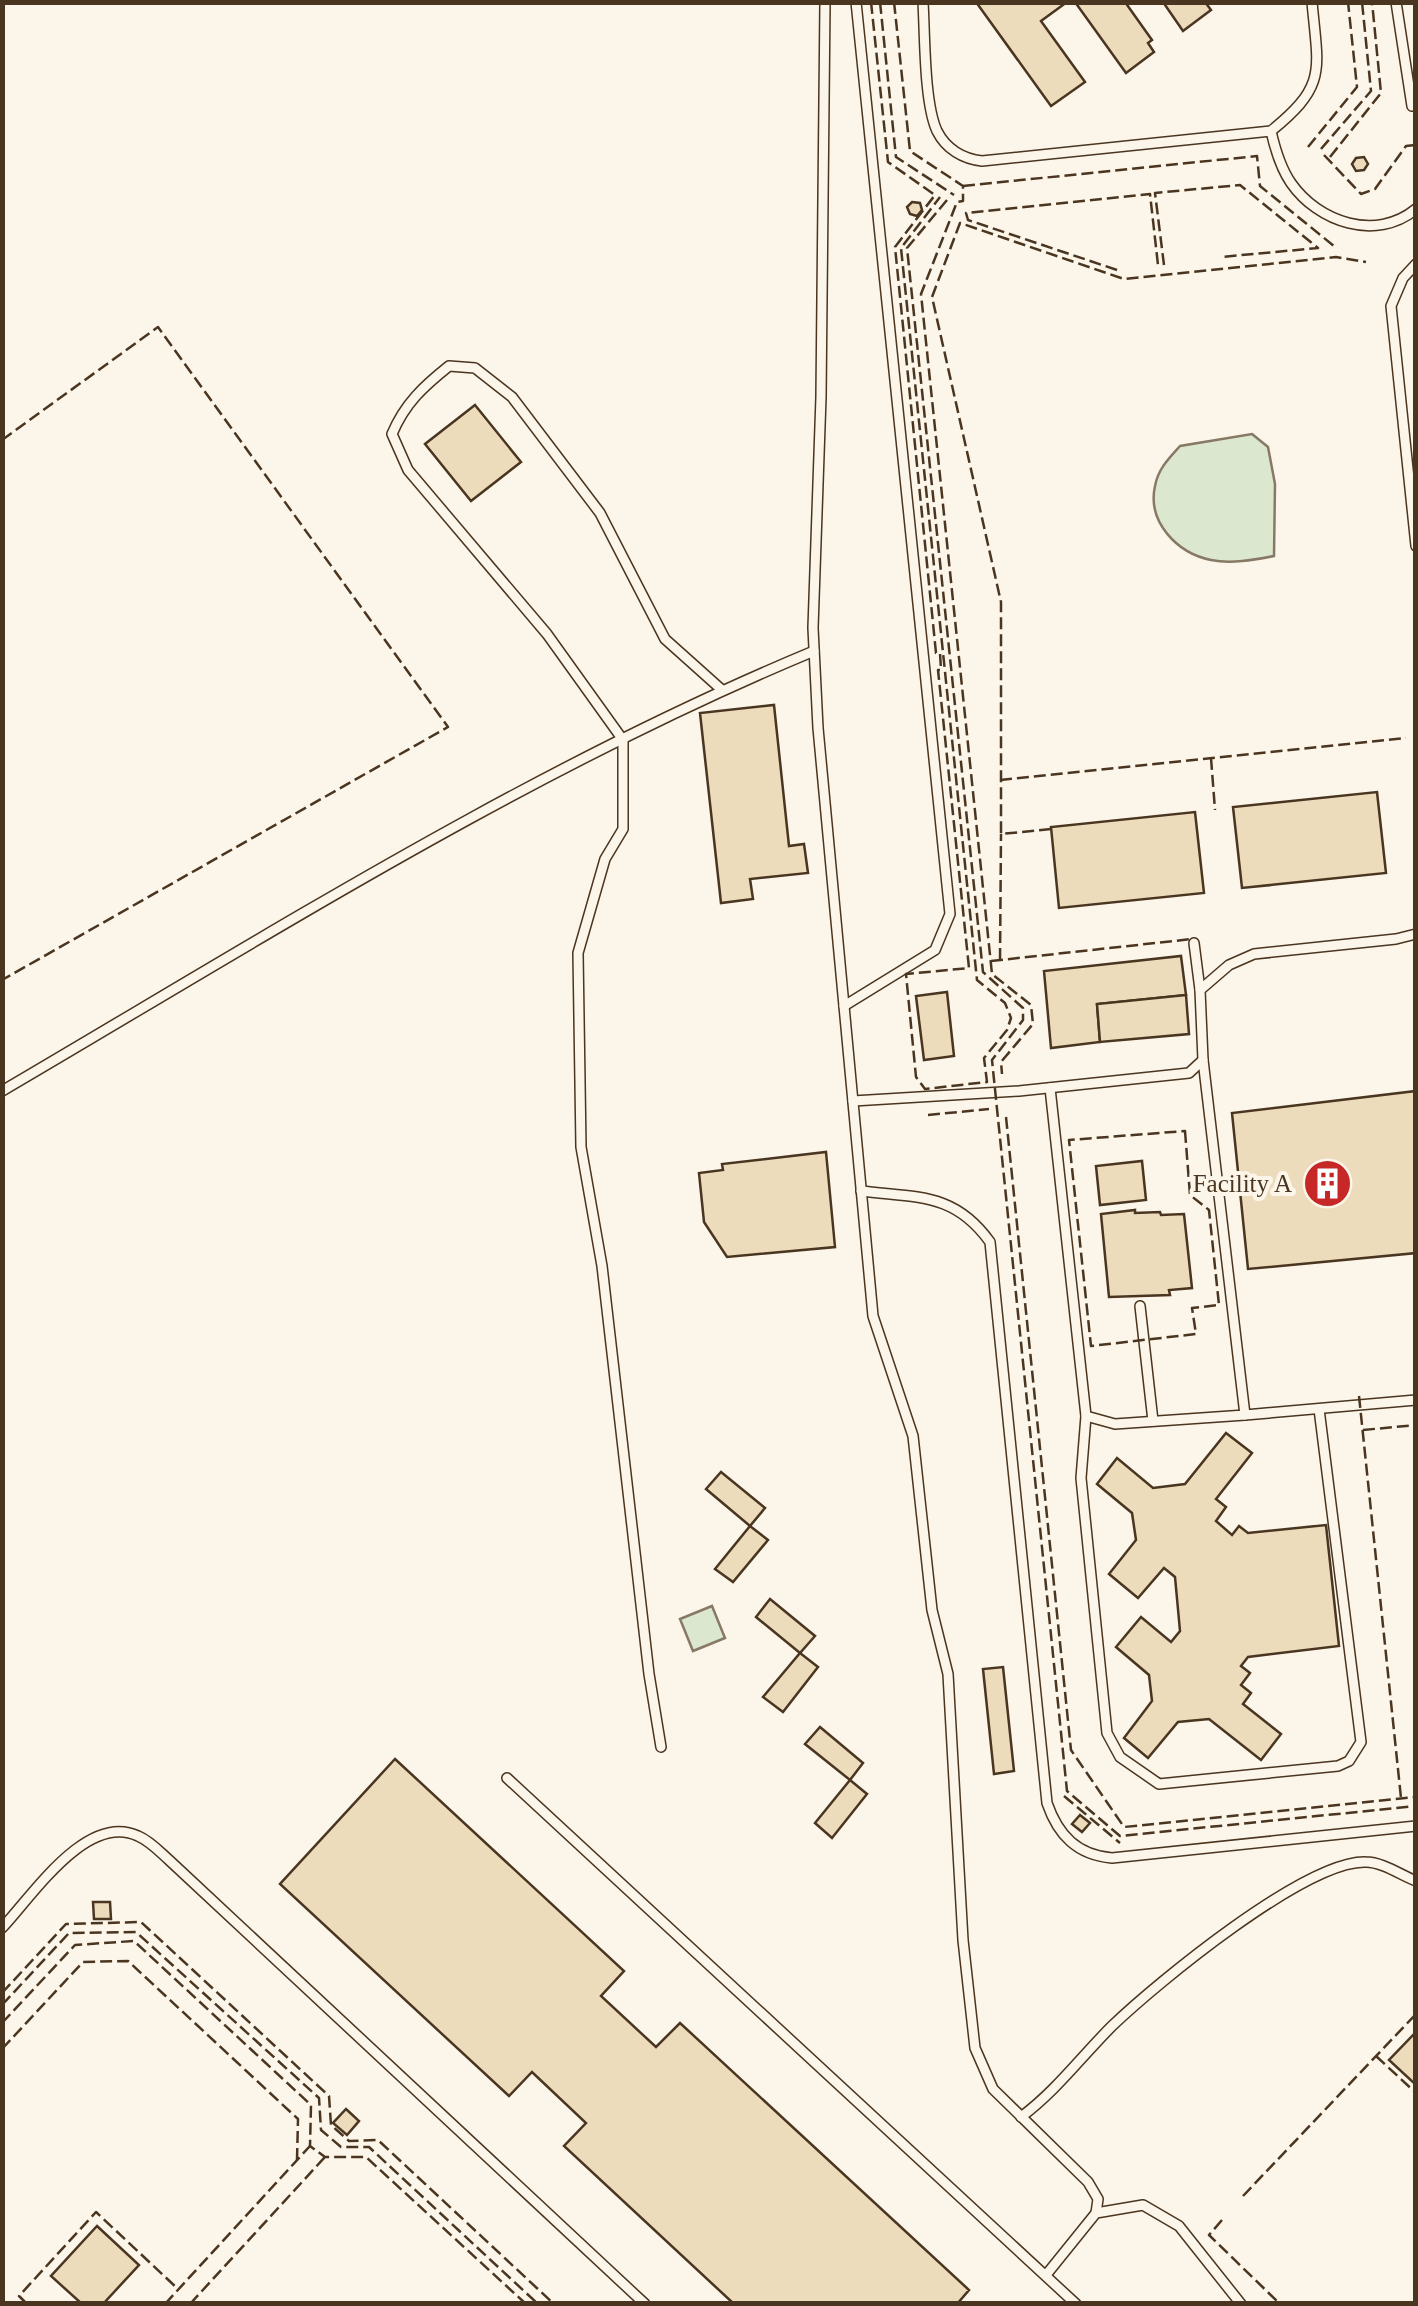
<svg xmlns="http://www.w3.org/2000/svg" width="1418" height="2306" font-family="Georgia,serif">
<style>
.green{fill:#dce7d0;stroke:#887966;stroke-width:2.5}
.building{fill:#ecdcbc;stroke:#4a3520;stroke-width:2.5}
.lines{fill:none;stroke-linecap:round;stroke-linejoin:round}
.lane-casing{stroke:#4a3520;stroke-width:12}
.lane{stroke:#fbf6e9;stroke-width:9}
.fence{stroke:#4a3520;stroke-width:2.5;stroke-dasharray:12 5;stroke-linecap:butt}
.labels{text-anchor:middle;stroke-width:8;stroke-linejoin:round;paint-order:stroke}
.poi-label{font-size:25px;fill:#4a3520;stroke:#fbf6e9;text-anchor:end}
</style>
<rect width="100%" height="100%" fill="#fbf6e9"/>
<!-- green -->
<g class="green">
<path d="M1252,434L1268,447L1275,484L1274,556C1253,560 1231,564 1211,560C1177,553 1147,522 1155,486C1158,469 1169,458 1180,446Z"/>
<polygon points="712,1606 725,1638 693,1651 680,1619"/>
</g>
<!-- building -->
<g class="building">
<polygon points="976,2 1067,2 1041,21 1085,82 1051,106"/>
<polygon points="1075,2 1125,2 1152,40 1148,43 1154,52 1126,73"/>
<polygon points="1163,2 1205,2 1211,10 1183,31"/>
<polygon points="1364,157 1368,164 1364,170 1356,171 1352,164 1356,158"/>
<polygon points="912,202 920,203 922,210 917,216 910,214 907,207"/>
<polygon points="475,405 521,462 471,501 425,444"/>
<polygon points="774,705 789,846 804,844 808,873 750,879 753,899 721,903 700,713"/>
<polygon points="1377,792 1386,873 1242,888 1233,807"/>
<polygon points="1195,812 1204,893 1059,908 1051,827"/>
<polygon points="1181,956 1186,995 1097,1004 1100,1042 1051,1048 1044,971"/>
<polygon points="947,992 954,1056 924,1060 916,996"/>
<polygon points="1186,995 1189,1034 1100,1042 1097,1004"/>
<polygon points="1416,1091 1416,1253 1248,1269 1232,1113"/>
<polygon points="826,1152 835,1247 727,1257 704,1222 699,1173 723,1170 722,1164"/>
<polygon points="1142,1161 1146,1200 1100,1205 1096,1166"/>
<polygon points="1135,1210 1135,1213 1160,1212 1161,1215 1184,1214 1192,1288 1169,1290 1170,1295 1109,1297 1101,1214"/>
<polygon points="1226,1433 1252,1453 1216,1499 1226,1507 1216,1521 1232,1535 1239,1526 1248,1533 1326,1525 1339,1646 1248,1657 1241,1666 1250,1673 1241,1685 1251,1693 1243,1704 1281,1734 1261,1760 1209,1719 1178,1722 1148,1758 1124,1738 1152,1701 1149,1675 1116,1647 1141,1617 1171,1642 1180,1631 1175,1577 1164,1568 1138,1598 1109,1574 1136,1540 1132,1513 1097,1484 1117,1458 1153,1488 1185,1484"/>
<polygon points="721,1472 765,1508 750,1526 706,1489"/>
<polygon points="750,1526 768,1540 733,1582 715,1569"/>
<polygon points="770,1599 815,1636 800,1653 756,1617"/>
<polygon points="800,1653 818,1667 783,1712 763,1697"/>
<polygon points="1003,1667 1014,1771 994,1774 983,1669"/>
<polygon points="820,1727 863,1763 850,1780 805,1744"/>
<polygon points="395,1759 624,1971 601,1996 656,2047 680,2023 969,2290 957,2304 734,2304 564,2146 586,2123 532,2072 509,2096 280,1884"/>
<polygon points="850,1780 867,1794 832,1838 815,1823"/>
<polygon points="1080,1815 1090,1823 1082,1832 1072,1824"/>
<polygon points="93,1902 110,1902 111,1919 94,1919"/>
<polygon points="1416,2032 1416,2085 1389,2060"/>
<polygon points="346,2109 359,2121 347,2135 333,2123"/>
<polygon points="97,2226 139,2265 103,2304 82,2304 51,2276"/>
</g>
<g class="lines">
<defs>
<g id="lane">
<polyline points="825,2 821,397 813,628 818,728 873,1316 913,1436 932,1610 948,1674 963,1940 975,2048 993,2089 1088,2182 1098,2199 1096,2213"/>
<path d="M923,2C925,35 924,103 937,131C946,149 963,159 982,161L1271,131C1328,85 1318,70 1312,2"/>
<polyline points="1396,2 1412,106 1416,105"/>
<path d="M1271,131C1275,149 1280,167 1291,183C1318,222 1376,242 1416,209"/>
<polyline points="1416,264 1403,278 1391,306 1416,546"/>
<polyline points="1194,943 1200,990"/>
<polyline points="844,1006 935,950 950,914 856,2"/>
<polyline points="1050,1088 1086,1416 1115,1424 1245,1415 1203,1060"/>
<path d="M2,1091C268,935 530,769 814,651"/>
<polyline points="853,1101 1019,1091 1189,1073 1203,1060 1200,990 1229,965 1254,954 1396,939 1416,934"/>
<path d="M861,1191C917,1198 954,1192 990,1242L1047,1803C1058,1835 1077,1855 1112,1858L1416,1826"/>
<polyline points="1140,1306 1153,1421"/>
<polyline points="1245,1415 1416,1400"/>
<polyline points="1086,1416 1081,1478 1107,1733 1120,1757 1159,1784 1338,1766 1349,1761 1361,1742 1319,1409"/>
<path d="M661,1747L649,1674L602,1266L581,1147L578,953L605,859L623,829V740L547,634L408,470L392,434C405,403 424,386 449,366L475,368L512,397L600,513L665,639L722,690"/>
<polyline points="507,1778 1076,2304"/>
<path d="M2,1928C33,1895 87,1812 138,1836C150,1841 160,1852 169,1860L645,2304"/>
<path d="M1021,2117C1056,2091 1081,2057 1112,2026C1157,1983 1306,1860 1366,1862C1382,1862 1401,1875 1416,1881"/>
<polyline points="1046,2275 1096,2213 1143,2205 1179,2226 1241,2304"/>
</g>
</defs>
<!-- lane casing -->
<use href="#lane" class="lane-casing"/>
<!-- lane -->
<use href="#lane" class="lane"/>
<!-- fence -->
<g class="fence">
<polyline points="871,2 888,162 935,195 895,247 936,653 940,653 941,670 938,670 969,968 906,974 916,1077 925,1089 987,1082 984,1058 1007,1030 1011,1018 1005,1003 977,980 901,248 940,197"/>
<polyline points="880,2 896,157 954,195"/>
<polyline points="894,2 910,151 963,186 963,201 957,202 921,294 992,974 1031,1005 1033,1024 1001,1062 1002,1074"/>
<polyline points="1308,147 1357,87 1348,2"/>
<polyline points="1321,149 1371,91 1362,2"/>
<polyline points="1324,155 1361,194 1375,189 1406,146 1416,145"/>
<polyline points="1330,157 1381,93 1372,2"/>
<polyline points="963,186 1257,156 1260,186 1334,246"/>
<polyline points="947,200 907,248 983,972 1023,1008 1023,1020 992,1060 1067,1791 1120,1836 1416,1806"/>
<polyline points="1164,265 1155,193 1240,185 1318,248 1221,257"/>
<polyline points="1117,270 968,220 966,213 1150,194 1158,265"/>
<polyline points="2,440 158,327 448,727 2,980"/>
<polyline points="1211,758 1215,810"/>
<polyline points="1000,780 1406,738"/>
<polyline points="1051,829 1001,834 1001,602 932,297 960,223 1124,279 1336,257 1366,262"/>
<polyline points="1000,960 1001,834"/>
<polyline points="991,961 1192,939"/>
<polyline points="928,1115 989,1109"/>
<polyline points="1006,1117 1071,1750 1124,1827 1416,1797"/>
<polygon points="1185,1131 1190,1195 1209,1210 1219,1305 1192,1308 1196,1334 1091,1346 1069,1140"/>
<polyline points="1359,1396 1401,1798"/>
<polyline points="1363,1430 1416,1425"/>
<polyline points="1064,1796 1120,1843"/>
<polyline points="2,1993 66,1924 141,1922 329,2096 331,2125 349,2141 378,2140 554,2304"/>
<polyline points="2,2005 69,1933 136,1932 319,2098 321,2130 341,2147 369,2147 538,2304"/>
<polyline points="2,2023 75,1945 134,1941 311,2105 310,2146 325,2157 366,2157 526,2304"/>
<polyline points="2,2049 83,1962 128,1961 298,2119 297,2160"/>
<polyline points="1376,2056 1416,2093"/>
<polyline points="1243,2196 1416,2014"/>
<polyline points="1222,2220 1209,2235 1280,2304"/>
<polyline points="27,2304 19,2296 96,2212 178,2289"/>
<polyline points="165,2304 310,2146"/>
<polyline points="190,2304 325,2157"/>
</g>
</g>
<!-- icons -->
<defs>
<symbol id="building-disc" viewBox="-11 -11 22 22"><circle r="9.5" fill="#c62828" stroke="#fbf6e9"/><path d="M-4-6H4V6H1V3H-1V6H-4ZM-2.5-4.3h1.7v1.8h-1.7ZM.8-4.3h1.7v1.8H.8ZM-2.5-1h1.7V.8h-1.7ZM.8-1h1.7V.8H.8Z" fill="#fff"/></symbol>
</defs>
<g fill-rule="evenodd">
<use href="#building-disc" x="1300" y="1156" width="55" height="55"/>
</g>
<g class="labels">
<!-- poi labels -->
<g class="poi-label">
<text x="1292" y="1192">Facility A</text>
</g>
</g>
<!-- border -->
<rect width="1418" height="2306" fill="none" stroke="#4a3520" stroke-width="10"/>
</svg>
